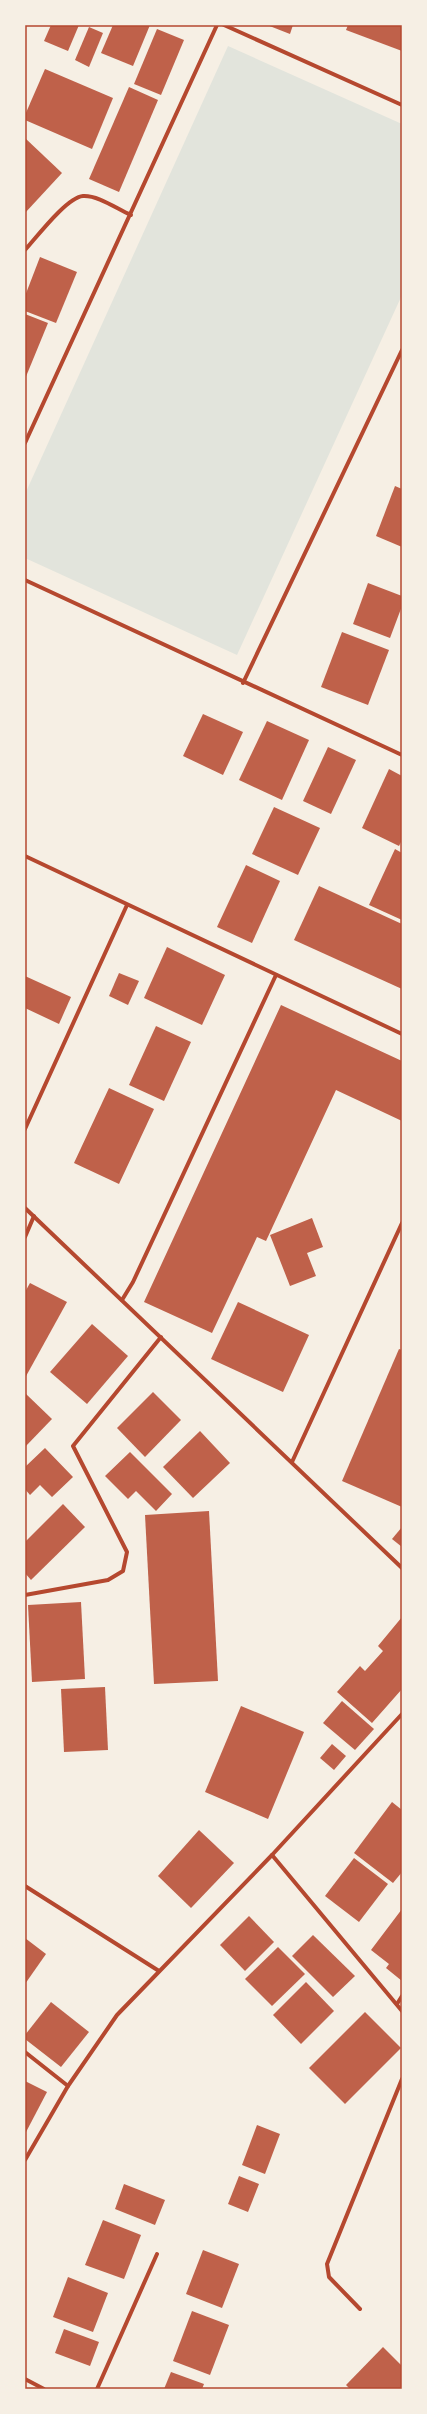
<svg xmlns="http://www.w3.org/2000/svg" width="427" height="2414" font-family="Figtree,sans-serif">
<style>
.green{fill:#e2e4dc}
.building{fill:#bf614a}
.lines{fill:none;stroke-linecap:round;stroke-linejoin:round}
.minor{stroke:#b5482f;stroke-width:4}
.neatline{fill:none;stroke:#b5482f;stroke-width:1.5}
</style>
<rect width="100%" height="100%" fill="#f6efe4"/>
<!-- green -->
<polygon class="green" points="228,46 402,124 402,295 237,655 25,558 25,494"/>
<!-- building -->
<g class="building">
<polygon points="51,25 79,25 68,51 44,41"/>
<polygon points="113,25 150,25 133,66 101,53"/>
<polygon points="267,25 293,25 290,34"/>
<polygon points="348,25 402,25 402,51 346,30"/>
<polygon points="89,27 103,33 89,67 75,60"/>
<polygon points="157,29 184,40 161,95 134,84"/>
<polygon points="45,69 113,98 92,149 25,120 25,115"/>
<polygon points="129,87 158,100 119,192 89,179"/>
<polygon points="25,138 62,173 25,213"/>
<polygon points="40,257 77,272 56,323 25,311 25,296"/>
<polygon points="25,314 48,323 25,379"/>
<polygon points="395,486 402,489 402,547 376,536"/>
<polygon points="368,583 402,596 402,606 390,638 353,624"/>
<polygon points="342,632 389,650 368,705 321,687"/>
<polygon points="203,714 243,732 223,775 183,756"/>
<polygon points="267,721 309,740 282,800 239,780"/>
<polygon points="328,747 356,760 331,814 303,801"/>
<polygon points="389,769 402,776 402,840 399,846 362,828"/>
<polygon points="274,807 320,828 298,875 252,854"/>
<polygon points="395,849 402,853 402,920 369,905"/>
<polygon points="246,865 280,881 252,943 217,927"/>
<polygon points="319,886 402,924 402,989 294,940"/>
<polygon points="167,947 225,975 202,1025 144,998"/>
<polygon points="119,973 139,981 128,1005 109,996"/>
<polygon points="25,976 71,997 59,1024 25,1008"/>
<polygon points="281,1005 402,1061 402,1121 336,1090 266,1241 257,1237 212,1333 144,1302"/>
<polygon points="156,1026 191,1042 164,1101 129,1085"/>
<polygon points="109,1088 154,1109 119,1184 74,1163"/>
<polygon points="312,1218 323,1247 307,1253 316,1276 290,1286 270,1235"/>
<polygon points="30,1283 67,1302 25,1378 25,1292"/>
<polygon points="238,1302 309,1335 283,1392 211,1359"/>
<polygon points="92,1324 128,1356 87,1404 50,1372"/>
<polygon points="399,1349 402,1350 402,1507 342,1481"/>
<polygon points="153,1392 181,1420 145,1457 117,1428"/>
<polygon points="25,1393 52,1419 25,1447"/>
<polygon points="200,1431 230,1463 193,1498 163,1467"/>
<polygon points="45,1448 73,1477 52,1497 40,1485 30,1495 25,1489 25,1467"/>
<polygon points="130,1452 172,1494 156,1511 136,1491 128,1499 105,1476"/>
<polygon points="63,1504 85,1527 31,1580 25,1573 25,1542"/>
<polygon points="209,1511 218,1681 154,1684 145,1515"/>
<polygon points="402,1527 402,1547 392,1539"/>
<polygon points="81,1602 85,1679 32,1682 28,1605"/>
<polygon points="402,1617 402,1689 372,1723 337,1692 360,1666 365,1671 383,1651 378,1646"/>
<polygon points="105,1687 108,1750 64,1752 61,1689"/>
<polygon points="342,1701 374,1729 355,1750 323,1723"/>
<polygon points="241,1706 304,1732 268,1819 205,1792"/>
<polygon points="332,1744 346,1756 334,1770 320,1758"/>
<polygon points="392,1802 402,1810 402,1872 393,1883 354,1853"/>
<polygon points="199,1830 234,1863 191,1908 158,1876"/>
<polygon points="354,1858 388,1884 359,1922 325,1896"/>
<polygon points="402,1909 402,1981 386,1968 389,1964 371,1950"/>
<polygon points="249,1916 274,1942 245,1971 220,1945"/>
<polygon points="313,1935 355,1976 333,1997 292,1956"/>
<polygon points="25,1938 46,1954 25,1984"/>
<polygon points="278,1947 305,1974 272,2006 245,1979"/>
<polygon points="306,1982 334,2011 301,2044 273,2015"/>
<polygon points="51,2002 89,2032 61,2067 25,2039 25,2035"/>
<polygon points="365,2012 401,2048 345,2104 309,2068"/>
<polygon points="25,2081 47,2092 25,2134"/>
<polygon points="257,2125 280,2134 265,2174 242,2165"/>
<polygon points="239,2176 259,2184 248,2212 228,2204"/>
<polygon points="124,2184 165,2200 155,2225 115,2209"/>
<polygon points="103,2220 141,2235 124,2279 85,2265"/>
<polygon points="203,2250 239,2264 222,2308 186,2294"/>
<polygon points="68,2277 108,2293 93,2332 53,2317"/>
<polygon points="192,2311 229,2325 210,2375 173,2361"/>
<polygon points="64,2329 99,2342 90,2366 55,2353"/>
<polygon points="383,2347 402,2366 402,2389 350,2389 346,2385"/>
<polygon points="171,2372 204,2384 202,2389 164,2389"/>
</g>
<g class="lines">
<!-- minor -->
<g class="minor">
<polyline points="224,25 402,105"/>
<path d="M25,250C36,238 67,197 83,196C98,195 117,209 131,215"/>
<polyline points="25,443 217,25"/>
<polyline points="25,580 402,755"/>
<polyline points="243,683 402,350"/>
<polyline points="25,856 402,1034"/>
<polyline points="25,1129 127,905"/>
<polyline points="25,1208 402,1568"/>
<polyline points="25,1237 34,1216"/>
<polyline points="122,1300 133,1282 276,975"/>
<polyline points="292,1462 402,1223"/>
<polyline points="25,1595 108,1580 123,1571 127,1552 73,1446 161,1337"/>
<polyline points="272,1855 402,2011"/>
<polyline points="25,1886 159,1971"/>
<polyline points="397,2004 402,1996"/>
<polyline points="25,2052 68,2086"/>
<polyline points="25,2160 68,2086 117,2015 272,1855 402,1714"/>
<polyline points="360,2309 329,2277 327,2264 402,2079"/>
<polyline points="25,2379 44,2389"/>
<polyline points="97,2389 157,2254"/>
</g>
</g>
<!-- border -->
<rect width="427" height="2414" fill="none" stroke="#f6efe4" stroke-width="52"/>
<rect x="26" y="26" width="375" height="2362" class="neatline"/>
</svg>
